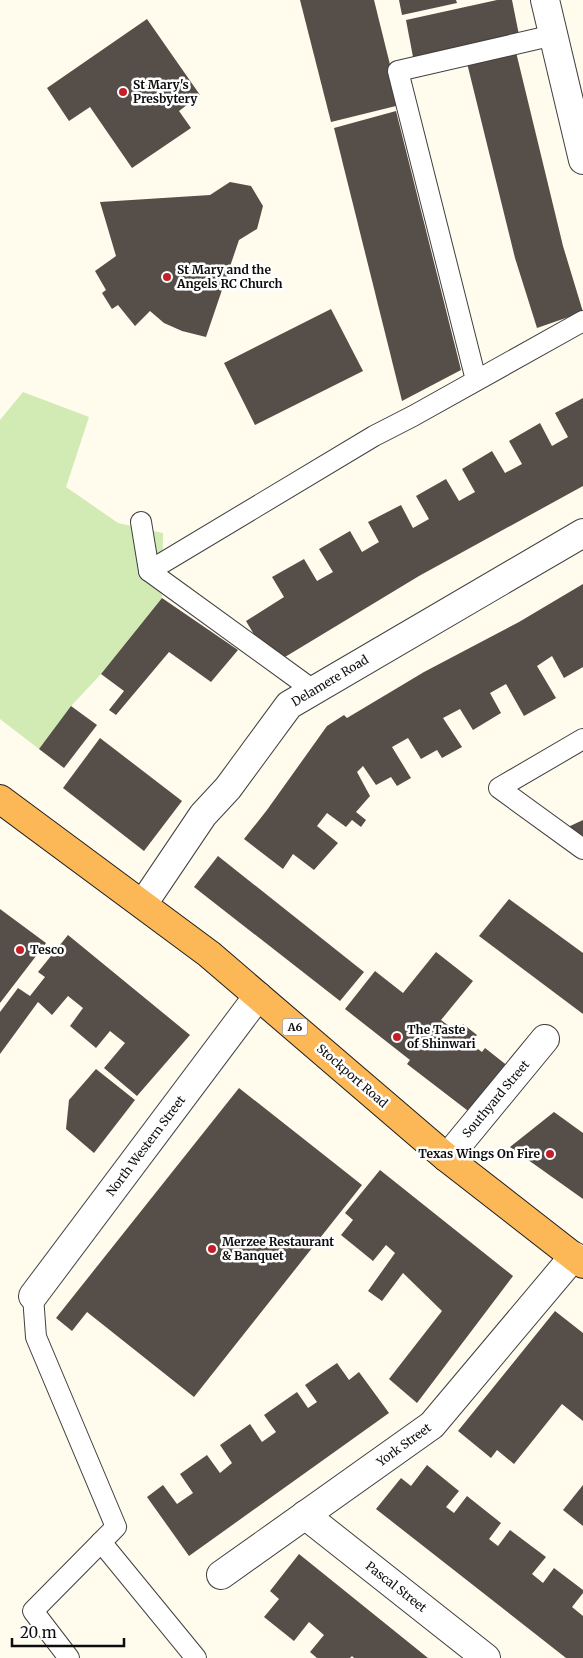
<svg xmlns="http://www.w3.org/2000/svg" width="583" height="1658" font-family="Merriweather,serif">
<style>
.green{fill:#d2ebb5}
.building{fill:#564e49}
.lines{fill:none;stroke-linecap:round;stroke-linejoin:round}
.service-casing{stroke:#404040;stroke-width:22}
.minor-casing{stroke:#404040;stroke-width:30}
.trunk-casing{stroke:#1e1e1e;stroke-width:30}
.service{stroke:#fff;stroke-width:20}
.minor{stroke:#fff;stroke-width:28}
.trunk{stroke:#fcb756;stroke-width:28}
.poi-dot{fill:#c31f2a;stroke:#fff;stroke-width:2}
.labels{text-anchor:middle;stroke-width:5;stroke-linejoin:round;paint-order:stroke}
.shield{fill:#fff;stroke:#565656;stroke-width:1}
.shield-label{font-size:11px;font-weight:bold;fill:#0d0d0d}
.poi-label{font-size:12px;font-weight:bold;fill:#0d0d0d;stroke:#fff;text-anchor:start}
.street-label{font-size:12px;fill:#0d0d0d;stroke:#fff}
</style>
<rect width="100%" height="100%" fill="#fffbed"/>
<!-- green -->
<polygon class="green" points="23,392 89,417 66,487 118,523 163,533 162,598 101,674 71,706 39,749 0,719 0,420"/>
<!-- building -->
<g class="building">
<polygon points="300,0 374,0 400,105 331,122"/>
<polygon points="399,0 456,0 457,3 402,15"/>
<polygon points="497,0 512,0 519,35 413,57 406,20"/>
<polygon points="147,19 200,95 179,111 191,128 132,168 90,107 69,121 47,88"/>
<polygon points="516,52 563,246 583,312 537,328 515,258 467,63"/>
<polygon points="396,111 461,370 402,401 334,128"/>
<polygon points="230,182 251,186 263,206 257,229 239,240 206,337 182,331 164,323 150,311 135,326 118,305 112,309 102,293 106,290 95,271 116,256 100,202 210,195"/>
<polygon points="331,309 363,371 255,425 224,363"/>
<polygon points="583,398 583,486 419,576 280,660 258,641 246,621 284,597 272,577 304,559 317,581 333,572 319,549 350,531 362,552 379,542 368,522 401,505 413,528 429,519 416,496 446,479 459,501 475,492 462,469 492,451 505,473 522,464 509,441 540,423 552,446 559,442 568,437 555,413"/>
<polygon points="583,584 583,667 564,678 552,656 537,666 556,698 524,716 506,684 490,693 501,713 473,730 460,709 443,718 462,747 442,758 437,750 421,759 408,738 392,747 411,778 397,786 391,777 376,785 363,766 357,772 370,796 356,812 366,820 361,827 352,820 346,827 327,813 317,826 338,843 314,870 293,854 283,869 244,839 267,810 327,726 344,715 347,718 424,672 519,622"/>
<polygon points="162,598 238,650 211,682 169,652 116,715 109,710 124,691 101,674"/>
<polygon points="71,706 97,725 64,768 39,749"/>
<polygon points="100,738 182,801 144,851 63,788"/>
<polygon points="583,820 583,839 568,827"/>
<polygon points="218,856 364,972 340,1001 194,887"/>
<polygon points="509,899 583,953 583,1014 479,936"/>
<polygon points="0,909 46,943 0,1003"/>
<polygon points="68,935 190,1035 137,1096 104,1068 125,1043 110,1031 96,1048 70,1026 83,1008 68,996 52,1015 38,1002 0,1054 0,1012 18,988 30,996 45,977 38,972"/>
<polygon points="436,952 473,981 441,1020 457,1032 463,1024 477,1035 470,1043 482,1052 485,1048 513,1070 476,1117 407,1064 410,1060 345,1009 375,971 403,993"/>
<polygon points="96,1069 135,1100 94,1153 66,1129 69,1100"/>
<polygon points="239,1088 362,1185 194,1397 87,1312 72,1331 56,1318"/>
<polygon points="554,1112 583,1133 583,1199 510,1147"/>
<polygon points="380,1170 513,1276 417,1403 389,1379 442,1311 403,1273 382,1301 368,1291 395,1253 386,1245 373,1261 341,1235 353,1220 345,1213"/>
<polygon points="555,1311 583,1333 583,1421 562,1404 514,1464 497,1450 491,1458 458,1431"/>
<polygon points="337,1363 349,1380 359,1372 389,1413 189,1556 147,1497 163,1485 177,1504 193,1493 180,1474 207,1455 220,1473 232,1463 220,1445 250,1424 262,1442 276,1432 264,1415 297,1392 308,1408 317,1402 305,1385"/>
<polygon points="427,1465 459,1491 446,1507 454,1513 467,1496 501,1523 489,1539 498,1546 510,1530 546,1557 532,1574 543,1583 554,1568 583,1590 583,1593 572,1607 583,1616 583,1658 566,1658 376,1509 401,1478 411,1486"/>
<polygon points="583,1485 583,1526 563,1510"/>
<polygon points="299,1554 428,1658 354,1658 352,1656 350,1658 317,1658 310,1652 324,1635 309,1622 294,1641 264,1617 279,1599 270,1591"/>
</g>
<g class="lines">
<defs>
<g id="service">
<polyline points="476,380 398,71 554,35"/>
<polyline points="141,522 149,571 313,690"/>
<polyline points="149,571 374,436 413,416 583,321"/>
<polyline points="583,739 499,788 583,849"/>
<polyline points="33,1296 36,1337 116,1527 33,1611 69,1658"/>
<polyline points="101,1542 196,1658"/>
</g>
<g id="minor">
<polyline points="545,0 583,160"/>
<polyline points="143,904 203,815 228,788 289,705 583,533"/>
<polyline points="447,1158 545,1039"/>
<polyline points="33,1296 258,996"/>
<polyline points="305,1515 486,1658"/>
<polyline points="221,1575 432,1425 574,1256"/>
</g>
<polyline id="trunk" points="0,799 209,954 447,1158 583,1264"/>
</defs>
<!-- service casing -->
<use href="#service" class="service-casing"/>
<!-- minor casing -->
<use href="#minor" class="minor-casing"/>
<!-- trunk casing -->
<use href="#trunk" class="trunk-casing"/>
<!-- service -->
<use href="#service" class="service"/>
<!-- minor -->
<use href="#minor" class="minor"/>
<!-- trunk -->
<use href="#trunk" class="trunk"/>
</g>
<!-- markers -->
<g class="poi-dot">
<circle cx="123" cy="92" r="5"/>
<circle cx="167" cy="277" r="5"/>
<circle cx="20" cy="950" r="5"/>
<circle cx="397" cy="1037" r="5"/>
<circle cx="550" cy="1154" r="5"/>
<circle cx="212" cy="1249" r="5"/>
</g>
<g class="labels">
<!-- shield labels -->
<rect class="shield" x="282.5" y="1018.5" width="25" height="17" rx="4"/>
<g class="shield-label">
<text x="295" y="1031">A6</text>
</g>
<!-- poi labels -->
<g class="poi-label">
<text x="133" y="89">St Mary's<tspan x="133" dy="14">Presbytery</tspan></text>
<text x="177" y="274">St Mary and the<tspan x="177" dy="14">Angels RC Church</tspan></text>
<text x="30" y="954">Tesco</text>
<text x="407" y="1034">The Taste<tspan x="407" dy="14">of Shinwari</tspan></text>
<text x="540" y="1158" text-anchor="end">Texas Wings On Fire</text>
<text x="222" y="1246">Merzee Restaurant<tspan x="222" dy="14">&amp; Banquet</tspan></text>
</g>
<!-- street labels -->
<g class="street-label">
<text transform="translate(330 681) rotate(-31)" y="4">Delamere Road</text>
<text transform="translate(352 1076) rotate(41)" y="4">Stockport Road</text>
<text transform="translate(496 1099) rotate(-50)" y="4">Southyard Street</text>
<text transform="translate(146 1146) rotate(-53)" y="4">North Western Street</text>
<text transform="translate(404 1445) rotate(-36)" y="4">York Street</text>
<text transform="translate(396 1587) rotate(38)" y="4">Pascal Street</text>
</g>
</g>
<!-- scale -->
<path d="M12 1638v8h112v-8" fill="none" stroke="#0d0d0d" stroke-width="2.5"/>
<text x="20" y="1638" font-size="15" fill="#0d0d0d" stroke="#ffffff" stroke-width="4" paint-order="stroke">20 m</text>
</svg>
